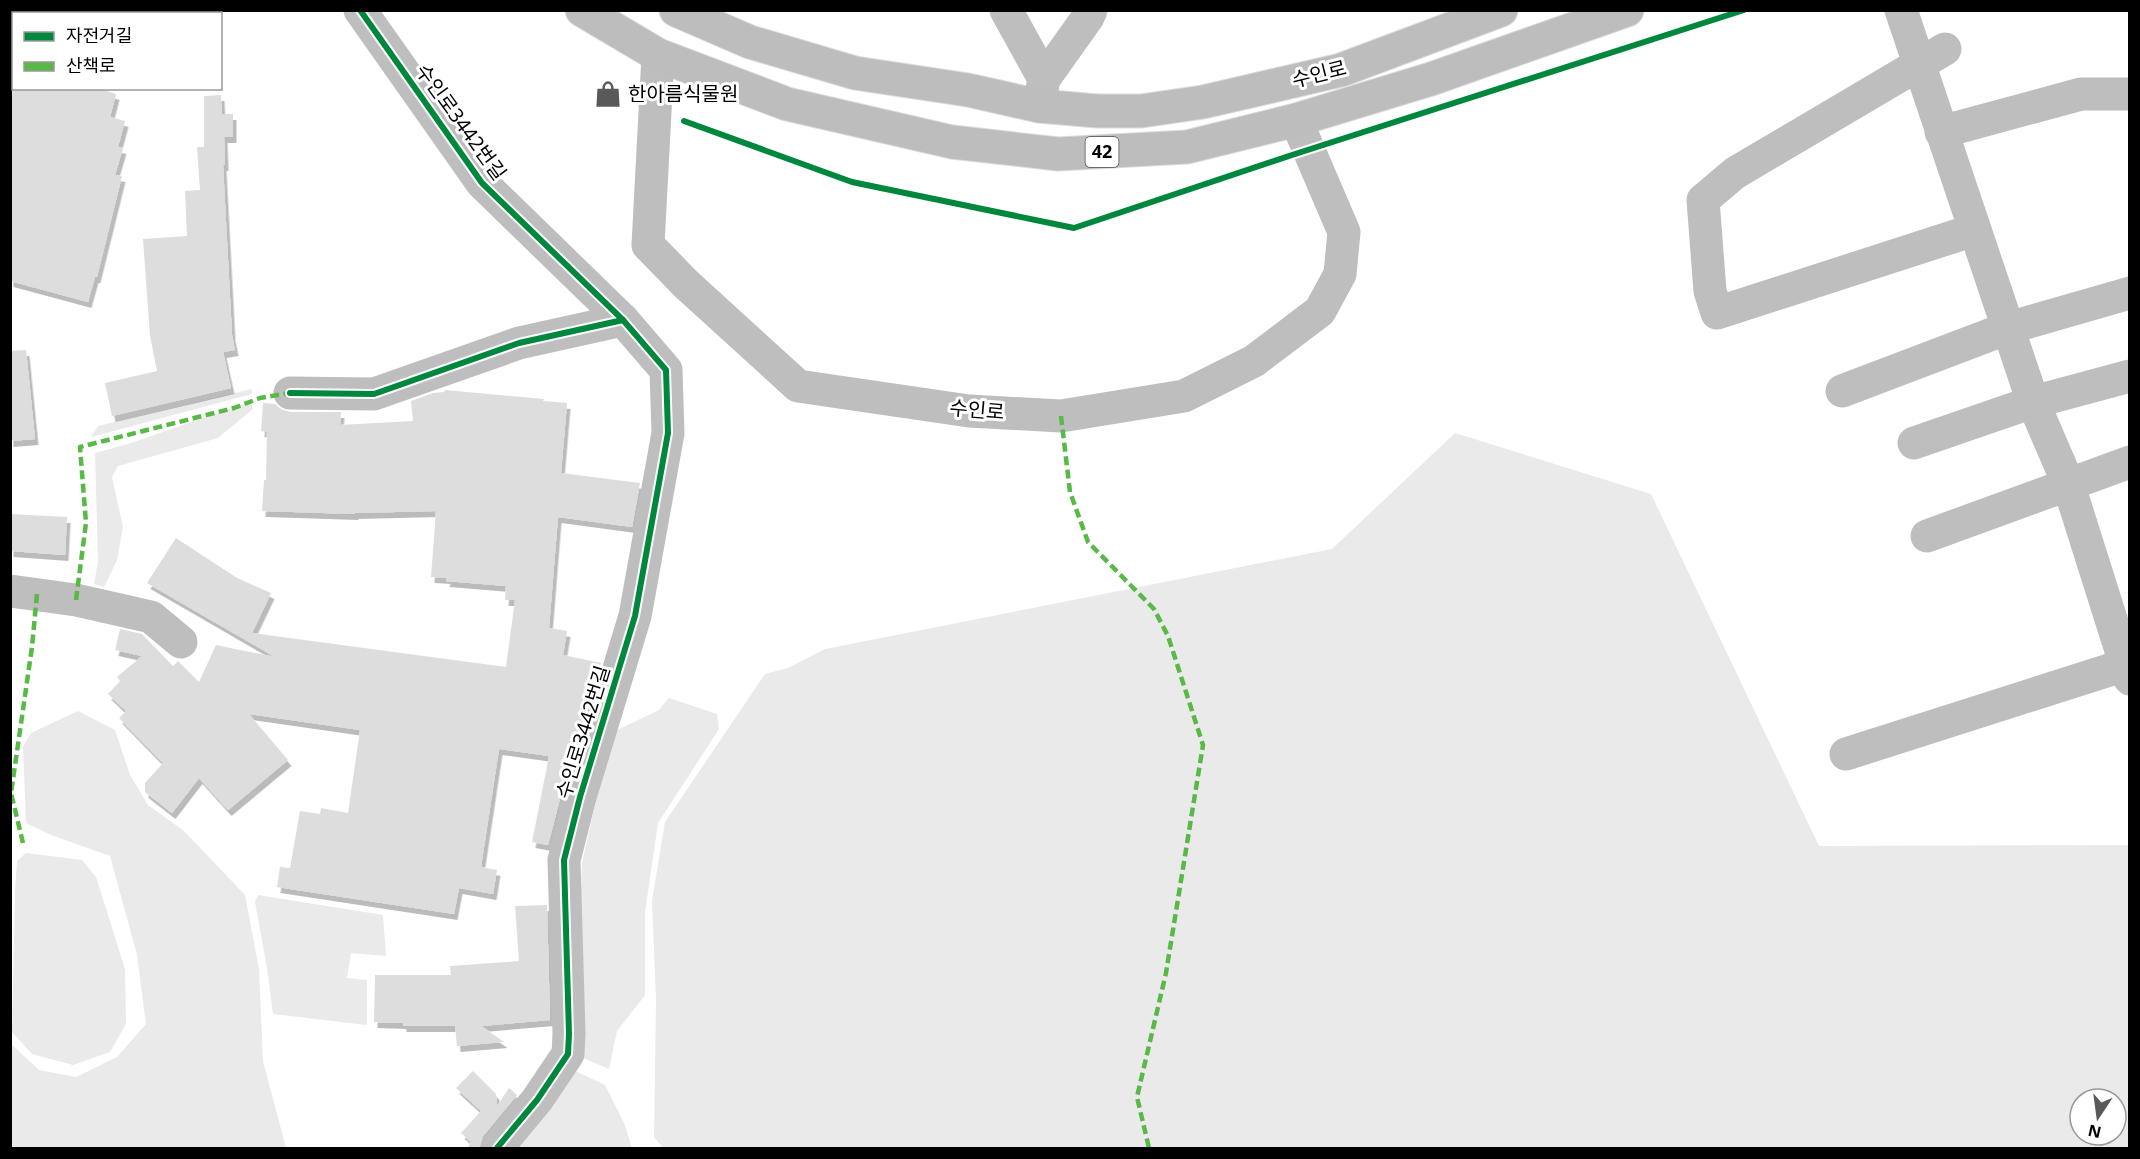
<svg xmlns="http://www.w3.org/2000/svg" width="2140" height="1159" font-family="'Noto Sans','Noto Sans KR',sans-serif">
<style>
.green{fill:#eaeaea;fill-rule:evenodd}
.building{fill:#ddd;filter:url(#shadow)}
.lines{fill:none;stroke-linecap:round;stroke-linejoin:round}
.major-casing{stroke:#dbdbdb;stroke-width:35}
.minor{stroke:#bebebe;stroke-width:33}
.major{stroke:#bdbdbd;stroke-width:33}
.quiet{stroke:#58b947;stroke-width:4.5;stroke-dasharray:9 4.5;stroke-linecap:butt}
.cycleway-casing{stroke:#fff;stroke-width:10}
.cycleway{stroke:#00873e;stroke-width:6}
.labels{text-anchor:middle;stroke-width:6;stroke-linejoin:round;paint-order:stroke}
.shield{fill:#fff;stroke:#4c4c4c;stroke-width:1.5}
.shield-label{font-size:18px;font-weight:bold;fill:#000}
.street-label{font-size:20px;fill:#000;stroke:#fff}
.poi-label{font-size:20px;fill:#000;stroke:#fff;text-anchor:start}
</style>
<defs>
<filter id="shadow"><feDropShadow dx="3.5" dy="6" stdDeviation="0" flood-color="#0004"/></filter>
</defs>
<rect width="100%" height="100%" fill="#fff"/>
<!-- green -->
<g class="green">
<polygon points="252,389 252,394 91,437 98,426"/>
<polygon points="250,402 253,409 218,438 118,466 112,477 123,527 117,560 104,587 94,584 98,562 95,453 128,444"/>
<path d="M1455,433L1651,494L1819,846L2129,845V1148H663L654,1137L656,1000L652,901L665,822L765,674L788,668L825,649L1332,549ZM2080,1099H2116V1135H2080Z"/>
<polygon points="669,698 717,714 719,729 658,823 645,912 645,995 617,1031 609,1069 578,1056 577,1007 582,863 609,743 615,731 659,710"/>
<polygon points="78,711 115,730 130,775 148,805 184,831 245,895 259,969 263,1061 286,1148 11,1148 11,1044 39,1070 76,1077 117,1057 146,1024 137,955 110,856 51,835 26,823 23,747 31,733"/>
<polygon points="26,853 82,860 96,877 125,969 126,1024 110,1052 73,1065 32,1054 12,1032 15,893 17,861"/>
<polygon points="258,895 383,915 386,956 351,953 347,978 367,980 367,1025 273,1014 267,968 255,902"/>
<polygon points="567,1067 605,1085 624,1123 632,1148 511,1148"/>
</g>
<!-- building -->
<g class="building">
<polygon points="10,88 97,88 116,94 110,117 125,121 118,147 123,148 115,175 122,176 97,277 95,277 88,302 10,281"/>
<polygon points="221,95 222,114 233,114 233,137 224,137 225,165 223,165 232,335 235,350 223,352 231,388 112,416 105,383 157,371 150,336 143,239 187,236 185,191 200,190 197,147 204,147 204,96"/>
<polygon points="26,350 35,439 10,441 10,351"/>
<polygon points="445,390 544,399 543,401 567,403 561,473 640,483 632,527 558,517 549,628 567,631 563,655 601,663 572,760 570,760 548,845 532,842 549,756 499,749 481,867 497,870 493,894 459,888 454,914 277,887 280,867 290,868 300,811 320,814 321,808 348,813 360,730 249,714 288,760 228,810 199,778 172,813 145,792 145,783 163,763 119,718 126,711 108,694 120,681 117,677 142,656 115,650 120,629 142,634 173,666 178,661 199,682 216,645 275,657 147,583 176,538 237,578 271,593 252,633 506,667 515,600 505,600 506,586 446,581 447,578 431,577 436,511 355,513 355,514 262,511 264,480 266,480 267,432 261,431 263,403 275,404 281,409 290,412 341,412 340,425 413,421 411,401 433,393 444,392"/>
<polygon points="10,514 67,517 65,555 10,551"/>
<polygon points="547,905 550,1020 481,1026 504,1042 457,1046 455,1026 403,1026 403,1023 374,1022 375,975 451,975 450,966 519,961 515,906"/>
<polygon points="473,1071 496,1094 497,1106 509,1088 517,1095 483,1136 479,1149 467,1149 471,1142 461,1133 481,1111 456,1088"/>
</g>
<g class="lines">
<defs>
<g id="major">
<polyline points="582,10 658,55 787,104 952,142 1058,154 1187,147 1296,120 1431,79 1627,10"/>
<polyline points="676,10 750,42 855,73 968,90 1039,106 1097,111 1141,111 1203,102 1341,70 1501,10"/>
</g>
</defs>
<!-- major casing -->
<use href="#major" class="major-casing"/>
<!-- minor -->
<g class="minor">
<polyline points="1006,10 1044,79"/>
<polyline points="1901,10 2033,402 2068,483 2130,679"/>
<polyline points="1945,49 1735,173 1703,200 1710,291 1717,313 1974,230"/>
<polyline points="658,55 648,245 686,284 798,386 969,411 1061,416 1184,396 1254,361 1320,311 1340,274 1344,232 1296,120"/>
<polyline points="1039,106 1044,79 1088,17 1091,10"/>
<polyline points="1941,132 2081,94 2130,94"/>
<polyline points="1842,391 2008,328 2130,293"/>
<polyline points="290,393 374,394 519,343 623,320 482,183 360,10"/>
<polyline points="1914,443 2033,402 2130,376"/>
<polyline points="1927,536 2130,462"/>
<polyline points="10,591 76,600 151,617 181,642"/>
<polyline points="1846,754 2125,665"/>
<polyline points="497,1148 537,1100 568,1054 569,1034 564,860 580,797 635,616 668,433 666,370 623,320"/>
</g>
<!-- major -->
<use href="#major" class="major"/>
<!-- quiet -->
<g class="quiet">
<polyline points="1061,416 1070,492 1088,542 1154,609 1168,636 1203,745 1166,973 1137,1097 1149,1148"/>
<polyline points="76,600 86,523 80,447 234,408 260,398 290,393"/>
<polyline points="23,843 11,793 32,647 37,594"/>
</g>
<defs>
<g id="cycleway">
<polyline points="684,121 852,182 1074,228 1292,155 1744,10"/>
<polyline points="290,393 374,394 519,343 623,320 482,183 360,10"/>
<polyline points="497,1148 537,1100 568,1054 569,1034 564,860 580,797 635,616 668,433 666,370 623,320"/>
</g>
</defs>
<!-- cycleway casing -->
<use href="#cycleway" class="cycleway-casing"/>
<!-- cycleway -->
<use href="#cycleway" class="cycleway"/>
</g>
<!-- icons -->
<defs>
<symbol id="shop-bare" viewBox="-9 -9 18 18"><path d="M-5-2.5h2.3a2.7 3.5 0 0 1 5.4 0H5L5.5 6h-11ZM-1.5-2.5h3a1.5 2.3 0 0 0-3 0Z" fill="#595959" stroke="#fff" stroke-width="2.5" paint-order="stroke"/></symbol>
</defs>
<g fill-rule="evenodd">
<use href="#shop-bare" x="589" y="75" width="38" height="38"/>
</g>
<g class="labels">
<!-- shield labels -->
<rect class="shield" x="1085.5" y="137" width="33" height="30" rx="4.5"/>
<g class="shield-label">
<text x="1102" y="158">42</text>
</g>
<!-- street labels -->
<g class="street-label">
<text transform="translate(1319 74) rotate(-14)" y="7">수인로</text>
<text transform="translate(461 122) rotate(54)" y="7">수인로3442번길</text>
<text transform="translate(977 410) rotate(5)" y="7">수인로</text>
<text transform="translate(583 732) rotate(-73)" y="7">수인로3442번길</text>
</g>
<!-- poi labels -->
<g class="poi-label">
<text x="628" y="101">한아름식물원</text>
</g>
</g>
<!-- border -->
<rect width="2140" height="1159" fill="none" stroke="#000000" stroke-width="24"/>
<!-- legend -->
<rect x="12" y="12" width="210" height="78" fill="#ffffff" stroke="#999999" stroke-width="1.5"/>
<rect x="24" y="32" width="30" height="9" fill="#00873e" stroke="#999999" stroke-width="1.5"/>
<text x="66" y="42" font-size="18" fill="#000000">자전거길</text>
<rect x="24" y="62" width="30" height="9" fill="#58b947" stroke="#999999" stroke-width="1.5"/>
<text x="66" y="72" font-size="18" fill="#000000">산책로</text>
<!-- north arrow -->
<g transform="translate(2098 1117) rotate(193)"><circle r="28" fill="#ffffff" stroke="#999999" stroke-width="1.5"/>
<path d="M0-4.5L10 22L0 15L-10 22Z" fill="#595959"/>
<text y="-9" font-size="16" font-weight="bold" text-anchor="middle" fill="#000000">N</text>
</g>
</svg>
